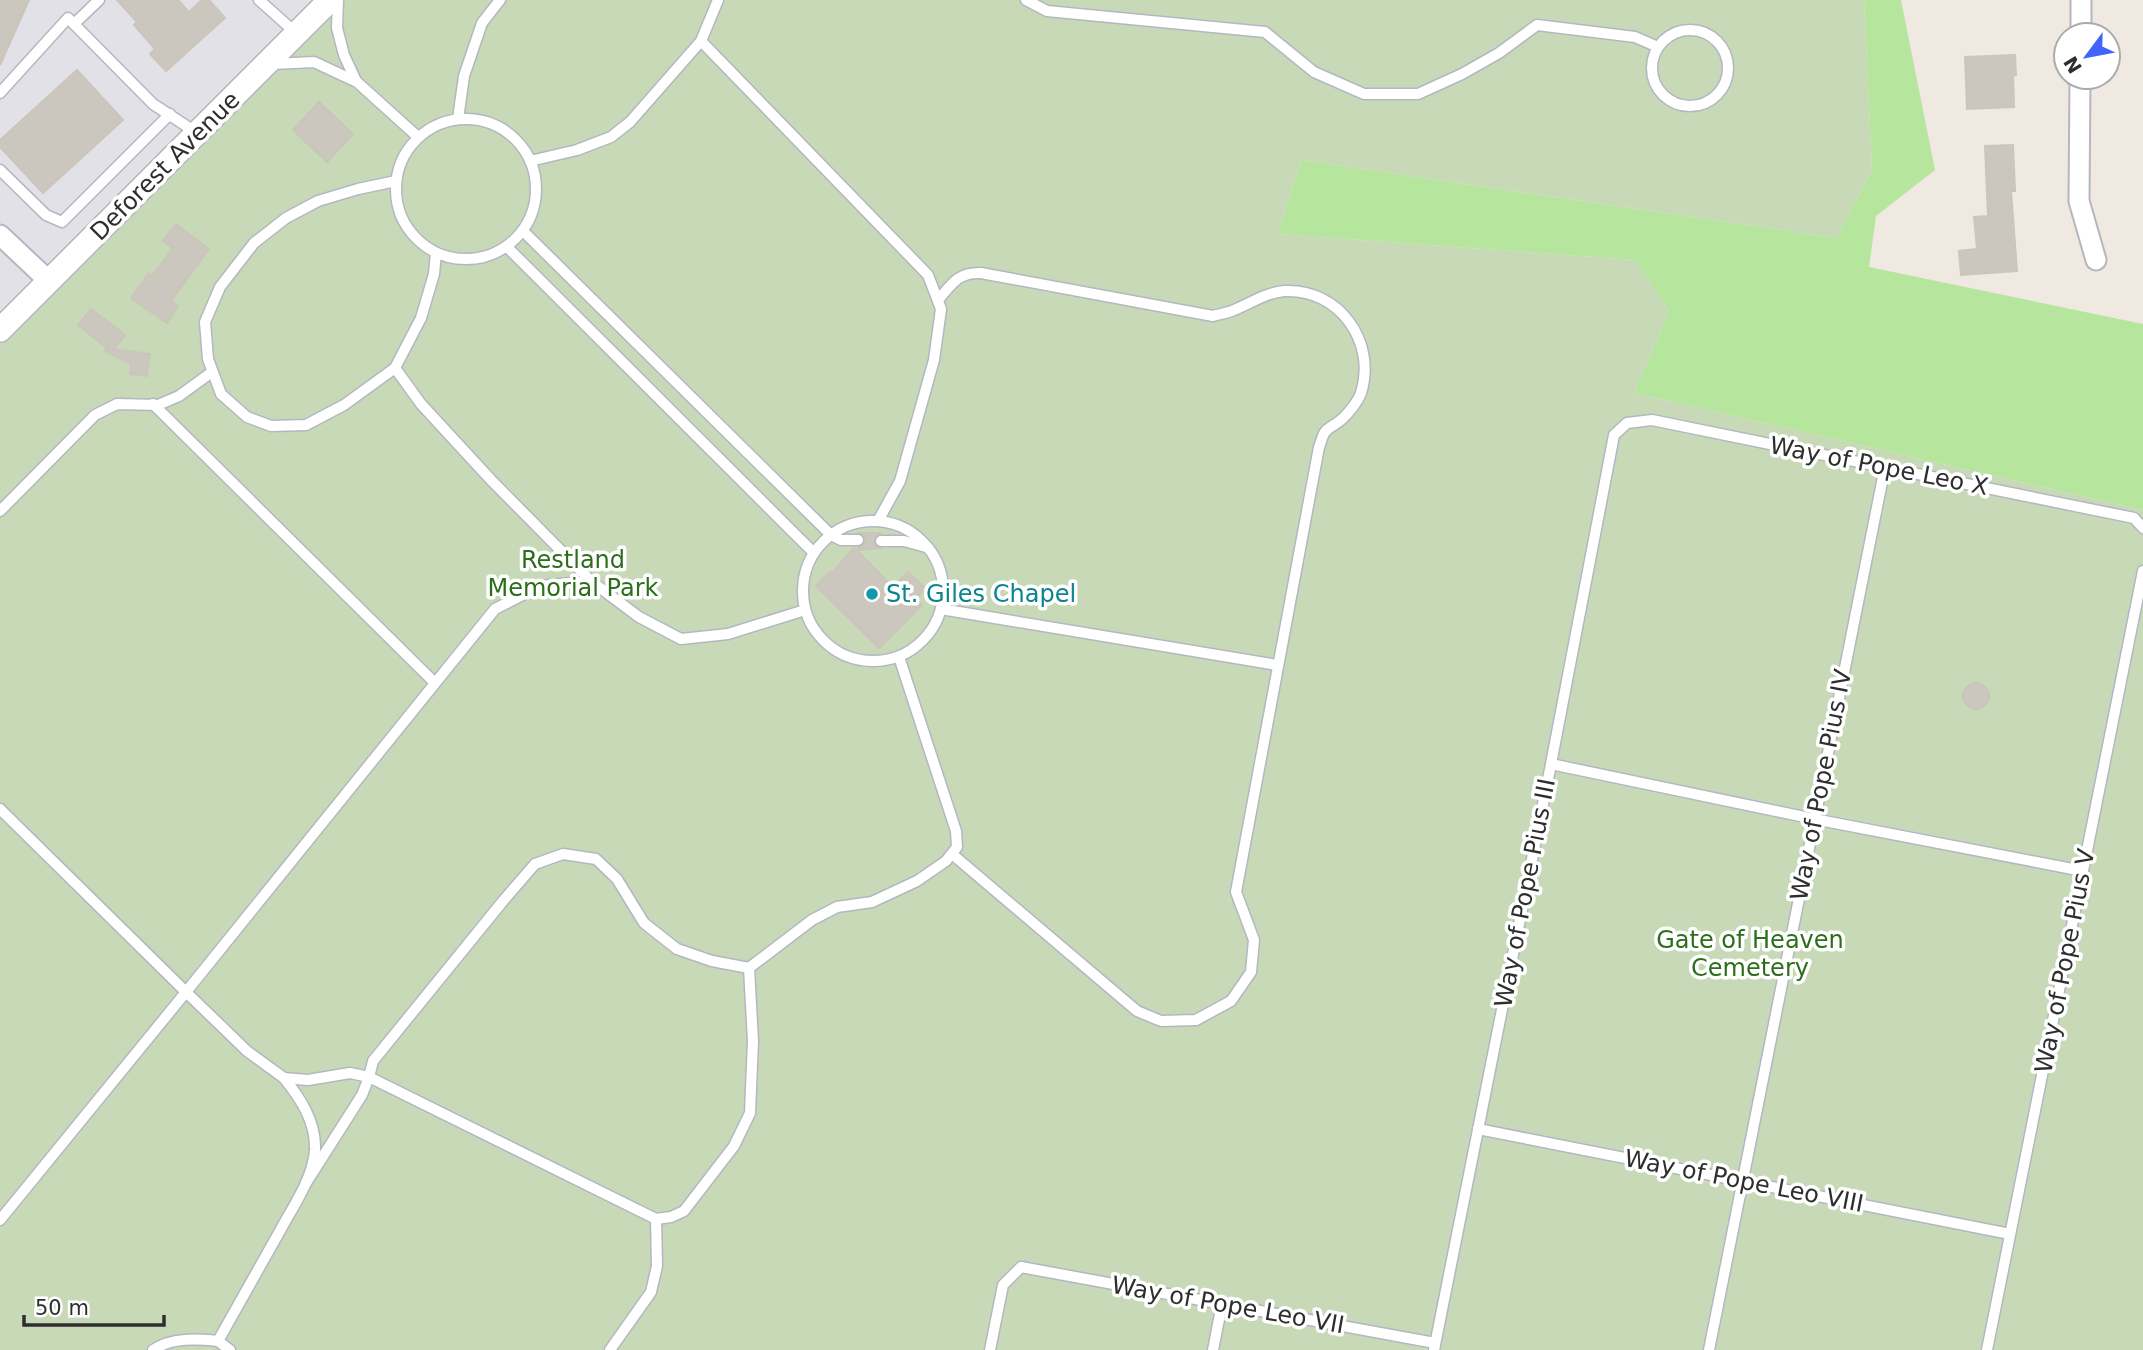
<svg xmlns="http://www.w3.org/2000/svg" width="2143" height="1350" font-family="'DejaVu Sans',sans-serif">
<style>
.industrial{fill:#e3e1e8}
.green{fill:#b6e59e}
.cemetery{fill:#c8d9b8}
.building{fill:#cbc7bf;stroke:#cbc5ba;stroke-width:2}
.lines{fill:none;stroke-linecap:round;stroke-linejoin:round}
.service-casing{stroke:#b4b7c1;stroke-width:13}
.minor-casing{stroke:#b4b7c1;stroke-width:23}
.tertiary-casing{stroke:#b4b7c1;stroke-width:26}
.service{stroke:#fff;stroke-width:10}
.minor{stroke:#fff;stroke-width:19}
.tertiary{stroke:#fff;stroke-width:23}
.culture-dot{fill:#0f9aa8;stroke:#fff;stroke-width:2.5}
.labels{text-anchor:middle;stroke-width:7;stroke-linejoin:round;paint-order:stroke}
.street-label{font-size:24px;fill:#2e2e2e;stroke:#fff}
.park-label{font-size:24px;fill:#2c6e1b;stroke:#fff}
.culture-label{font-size:24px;fill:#0d838f;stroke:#fff;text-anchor:start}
</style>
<rect width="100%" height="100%" fill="#efe9e1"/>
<!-- industrial -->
<polygon class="industrial" points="0,0 330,0 0,326"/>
<!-- green -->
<polygon class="green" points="1864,0 1901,0 1935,170 1876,216 1869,267 2143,324 2143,510 1634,393 1669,311 1635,260 1278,234 1301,160 1836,238 1872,170"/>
<!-- cemetery -->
<polygon class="cemetery" points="330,0 1864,0 1872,170 1836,238 1301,160 1278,234 1635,260 1669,311 1634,393 2143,510 2143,1350 0,1350 0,326"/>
<!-- building -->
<g class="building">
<polygon points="0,0 29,0 0,65"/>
<polygon points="117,0 178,0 189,12 202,0 209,0 225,18 166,71 150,54 155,49 134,25 137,22"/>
<polygon points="2015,55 2016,75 2013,76 2014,107 1967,109 1965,57"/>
<polygon points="77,70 123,120 43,193 0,147 0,140"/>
<polygon points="319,102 353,134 327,162 293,130"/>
<polygon points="2013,145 2015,191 2011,191 2017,271 1961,275 1959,251 1977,249 1974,217 1988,216 1985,146"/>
<polygon points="176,224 209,249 171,301 178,306 167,323 131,298 149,273 152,276 173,248 163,241"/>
<polygon points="91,309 125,335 114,349 150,354 147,376 130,374 131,364 105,351 107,348 78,325"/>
<polygon points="859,533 881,533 877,535 874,540 875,545 880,548 858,550 858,547 862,546 865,541 864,536"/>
<polygon points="854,548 893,587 908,572 926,588 916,599 922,605 879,648 816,586 831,571 833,572"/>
<circle cx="1976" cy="696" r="13"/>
</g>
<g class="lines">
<defs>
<g id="service">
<polyline points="259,0 296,33"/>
<polyline points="338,0 337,28 344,55 356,81"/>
<polyline points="1026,0 1047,11 1265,32 1314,72 1364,94 1418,94 1462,74 1499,53 1537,25 1635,37 1658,47"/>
<polyline points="74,24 99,0"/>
<circle cx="1690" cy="68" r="38"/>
<polyline points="701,41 928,275 941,309 934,360 900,481 878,521"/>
<polyline points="273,64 314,62 357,82 418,137"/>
<polyline points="0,93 68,18 153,104 197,133"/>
<circle cx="466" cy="189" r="70"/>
<polyline points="458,119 464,76 482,23 500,0"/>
<polyline points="530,161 577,150 611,137 630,122 701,41 718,0"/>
<polyline points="0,170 46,215 62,222 170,114"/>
<polyline points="396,181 358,189 318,201 286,218 254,243 220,287 205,322 208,359 221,394 247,417 271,426 306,425 344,405 395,368 421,318 434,274 436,253"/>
<polyline points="523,231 831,535 841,540 858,540"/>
<polyline points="507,247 814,553"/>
<path d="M938,300C952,284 958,272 981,273L1213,316C1220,314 1228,313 1234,310C1251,303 1265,293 1284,291C1339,288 1377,342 1361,393C1358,401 1349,413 1342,419C1337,424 1329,427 1325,432C1322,436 1321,443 1319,447L1236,892L1254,940L1251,972L1231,1001L1196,1020L1161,1021L1137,1011L952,854"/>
<polyline points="395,368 421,404 492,481 591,581 639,617 681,639 728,634 805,610"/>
<polyline points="153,404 435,683"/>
<polyline points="0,511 95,415 117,404 158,405 179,396 212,372"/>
<circle cx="873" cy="591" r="70"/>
<polyline points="881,541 904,541 926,547"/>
<polyline points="941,609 1277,665"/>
<polyline points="1551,764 1814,819 2083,871"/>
<polyline points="0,809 186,992 0,1220"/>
<polyline points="749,968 812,920 837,907 872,902 917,881 946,861 957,847 956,831 899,657"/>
<polyline points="1478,1129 2010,1234"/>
<polyline points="306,1183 362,1095 369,1077 656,1219 671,1217 684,1211 734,1146 750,1113 753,1041 749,968 712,961 677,949 644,923 617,879 596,859 563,854 535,864 503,901 373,1061 369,1077 350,1073 308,1080 284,1078 247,1051 186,992 495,609 540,586 591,581"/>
<path d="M153,1350C172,1337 197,1339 218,1341"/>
<path d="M230,1350L218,1341C239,1304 260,1266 281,1229C294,1205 313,1178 315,1150C316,1122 301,1099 284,1078"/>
<polyline points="610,1350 651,1292 657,1266 656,1219"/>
<polyline points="990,1350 1003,1285 1021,1267 1435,1343"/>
<polyline points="1213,1350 1222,1304"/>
<polyline points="1434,1350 1551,764 1614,435 1627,423 1652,420 2134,518 2143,528"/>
<polyline points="1709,1350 1885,467"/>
<polyline points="1987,1350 2143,571"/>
</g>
<g id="minor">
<polyline points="2081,35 2081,0"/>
<polyline points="2080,77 2079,201 2096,260"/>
<polyline points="0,235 50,282"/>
</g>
<polyline id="tertiary" points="0,330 330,0"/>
</defs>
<!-- service casing -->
<use href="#service" class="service-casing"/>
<!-- minor casing -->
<use href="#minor" class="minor-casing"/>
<!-- tertiary casing -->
<use href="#tertiary" class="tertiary-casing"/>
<!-- service -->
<use href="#service" class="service"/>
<!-- minor -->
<use href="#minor" class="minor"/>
<!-- tertiary -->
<use href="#tertiary" class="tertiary"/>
</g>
<!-- markers -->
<circle class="culture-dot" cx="872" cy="594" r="7"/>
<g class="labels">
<!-- street labels -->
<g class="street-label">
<text transform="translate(165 166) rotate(-45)" y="8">Deforest Avenue</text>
<text transform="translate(1879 466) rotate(11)" y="8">Way of Pope Leo X</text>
<text transform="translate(1821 785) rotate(-79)" y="8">Way of Pope Pius IV</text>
<text transform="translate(1525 893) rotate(-79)" y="8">Way of Pope Pius III</text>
<text transform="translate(2065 961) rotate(-79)" y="8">Way of Pope Pius V</text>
<text transform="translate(1744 1181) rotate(11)" y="8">Way of Pope Leo VIII</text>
<text transform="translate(1228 1305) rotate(10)" y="8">Way of Pope Leo VII</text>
</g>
<!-- park labels -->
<g class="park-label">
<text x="573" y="568">Restland<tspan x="573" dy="28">Memorial Park</tspan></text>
<text x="1750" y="948">Gate of Heaven<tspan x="1750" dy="28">Cemetery</tspan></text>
</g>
<!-- culture labels -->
<g class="culture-label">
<text x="886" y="602">St. Giles Chapel</text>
</g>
</g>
<!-- north arrow -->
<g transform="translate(2087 56) rotate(238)"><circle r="33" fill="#ffffff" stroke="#ababab" stroke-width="2"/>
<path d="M0-5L12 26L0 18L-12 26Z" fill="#4264fb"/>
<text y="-10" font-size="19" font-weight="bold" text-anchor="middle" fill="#2e2e2e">N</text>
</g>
<!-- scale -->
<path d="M24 1315v10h140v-10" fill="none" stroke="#2e2e2e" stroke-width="3.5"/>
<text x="35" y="1315" font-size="21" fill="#2e2e2e" stroke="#ffffff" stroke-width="5" paint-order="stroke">50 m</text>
</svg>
